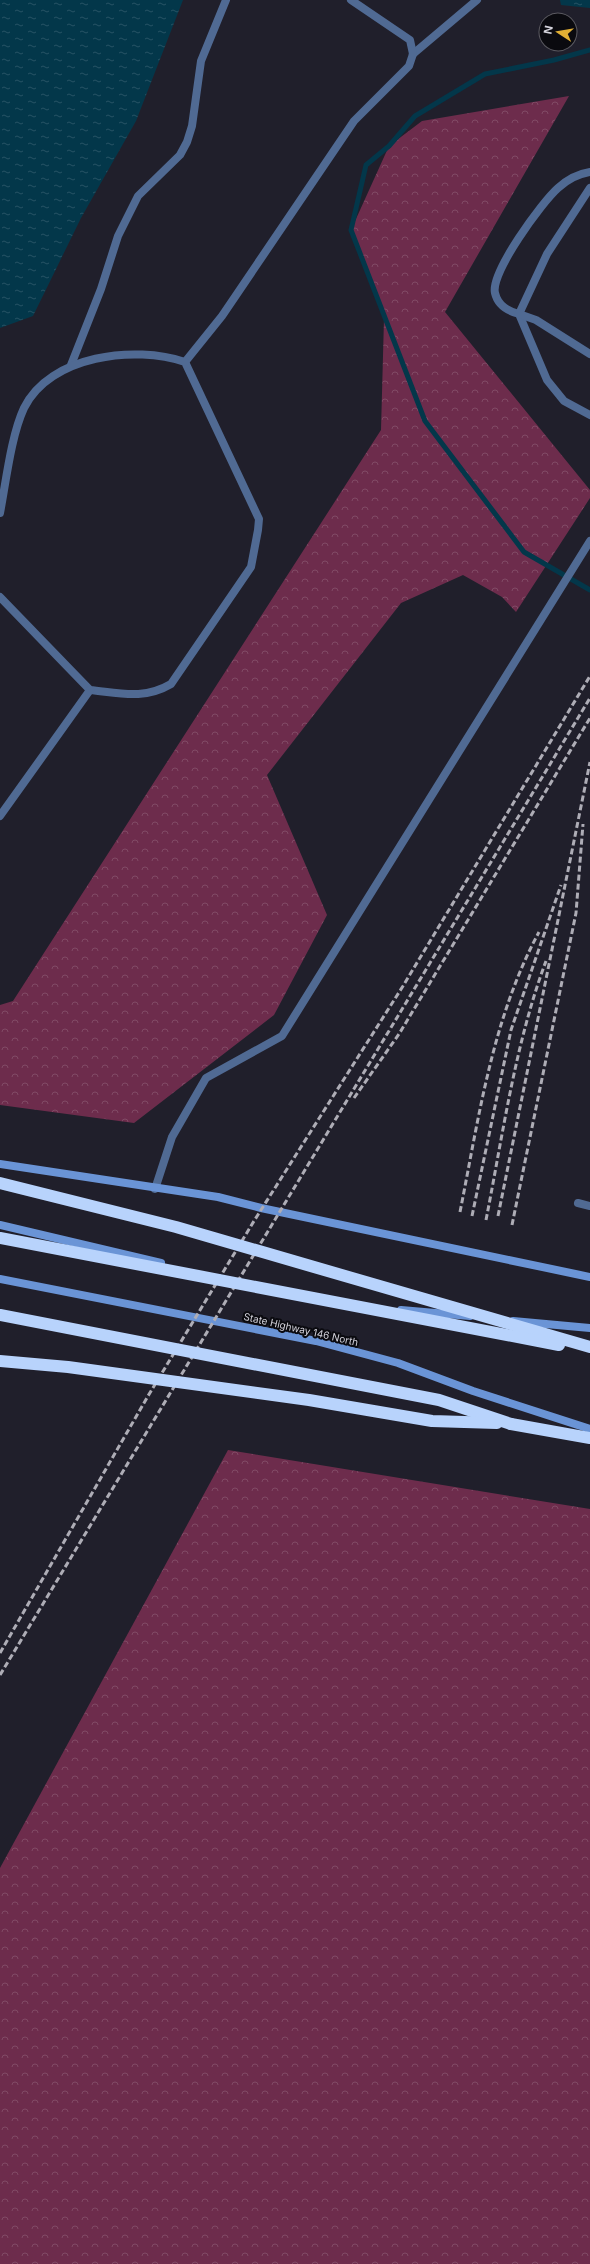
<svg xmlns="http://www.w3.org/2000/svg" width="590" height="2264" font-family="Inter,sans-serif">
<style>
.forest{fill:url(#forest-crowns)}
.water{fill:url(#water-ripples)}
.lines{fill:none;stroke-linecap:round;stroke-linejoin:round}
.stream{stroke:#03374a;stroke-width:5}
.lane{stroke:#506a93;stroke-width:8}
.secondary{stroke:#6a94d6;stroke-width:8}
.highway{stroke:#b8d3fc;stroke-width:12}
.rail{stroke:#aeadb6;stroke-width:3;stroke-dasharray:6 3;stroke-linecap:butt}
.highway-bridge{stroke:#b8d3fc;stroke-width:12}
.labels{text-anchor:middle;stroke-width:4;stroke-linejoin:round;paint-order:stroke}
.street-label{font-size:10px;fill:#d4d3dc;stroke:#0a0a0f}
</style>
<defs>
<pattern id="forest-crowns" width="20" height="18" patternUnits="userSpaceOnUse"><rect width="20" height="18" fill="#6d2c4c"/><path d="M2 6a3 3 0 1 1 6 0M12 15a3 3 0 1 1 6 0" fill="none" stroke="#814a65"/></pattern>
<pattern id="water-ripples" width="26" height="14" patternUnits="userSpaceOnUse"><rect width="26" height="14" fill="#03374a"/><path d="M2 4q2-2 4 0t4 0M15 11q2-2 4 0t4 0" fill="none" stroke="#275364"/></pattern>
</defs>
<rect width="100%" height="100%" fill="#201f2b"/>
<!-- forest -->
<g class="forest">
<polygon points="569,96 445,312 590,490 590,498 516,612 502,597 463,575 401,603 267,775 327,915 274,1015 134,1123 0,1105 0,1005 13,1001 381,430 384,319 351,230 389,146 422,121"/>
<polygon points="228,1450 590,1509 590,2264 0,2264 0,1868"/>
</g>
<!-- water -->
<g class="water">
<polygon points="0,0 183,0 136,121 81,218 33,316 0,328"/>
<polygon points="560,0 590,0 590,8 561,5"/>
</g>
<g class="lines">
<!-- stream -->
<polyline class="stream" points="590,50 554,60 485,74 415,116 389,146 366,165 351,230 425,421 524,552 590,590"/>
<!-- lane -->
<g class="lane">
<polyline points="413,54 477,0"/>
<path d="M590,172C577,174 568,179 558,188C542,202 490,273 495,293C498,306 508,311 519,314L547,380L564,401L590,415"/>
<polyline points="590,188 547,254 519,314 536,320 590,354"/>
<polyline points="185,362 222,316 354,121 409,66 413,54 410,40 351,0"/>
<polyline points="71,365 101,289 118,236 138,196 180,155 187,142 192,126 201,61 226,0"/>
<path d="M0,513C6,482 11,436 24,408C50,355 135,345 185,362L259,519L258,530L251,567L171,684C144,700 120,693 90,690L0,597"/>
<polyline points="0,816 90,690"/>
<polyline points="155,1189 172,1137 206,1078 282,1036 590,541"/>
<polyline points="578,1203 590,1206"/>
</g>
<!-- secondary -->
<g class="secondary">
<polyline points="0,1164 218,1197 261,1208 590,1277"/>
<polyline points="0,1225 161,1263"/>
<polyline points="0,1279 316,1341 398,1363 473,1391 590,1429"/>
<polyline points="401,1310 470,1316"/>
<polyline points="513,1321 590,1328"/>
</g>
<!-- highway -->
<polyline class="highway" points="511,1424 590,1438"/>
<!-- rail -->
<g class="rail">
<polyline points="354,1098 399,1034 590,718"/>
<path d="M460,1212C479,1117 492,1019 539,932"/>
<polyline points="472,1216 511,1030 561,885"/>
<polyline points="498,1216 590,762"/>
<path d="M486,1220C503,1134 515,1044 546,961"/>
<polyline points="512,1225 576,913 583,824"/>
<polyline points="0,1653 148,1396 254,1221 403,986 590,676"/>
<polyline points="0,1675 590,698"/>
</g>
<!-- highway-bridge -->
<g class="highway-bridge">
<polyline points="0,1183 176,1227 590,1347"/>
<polyline points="0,1238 559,1345"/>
<polyline points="0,1315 439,1400 511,1424"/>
<polyline points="0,1361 68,1367 309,1400 432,1421 497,1423"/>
</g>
</g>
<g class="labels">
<!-- street labels -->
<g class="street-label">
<text transform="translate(301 1329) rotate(13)" y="4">State Highway 146 North</text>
</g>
</g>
<!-- north arrow -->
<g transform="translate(558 32) rotate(282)"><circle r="19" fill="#0a0a0f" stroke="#5b5a61"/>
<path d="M0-3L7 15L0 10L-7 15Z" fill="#e1af34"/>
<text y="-6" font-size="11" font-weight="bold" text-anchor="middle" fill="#d4d3dc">N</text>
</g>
</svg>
